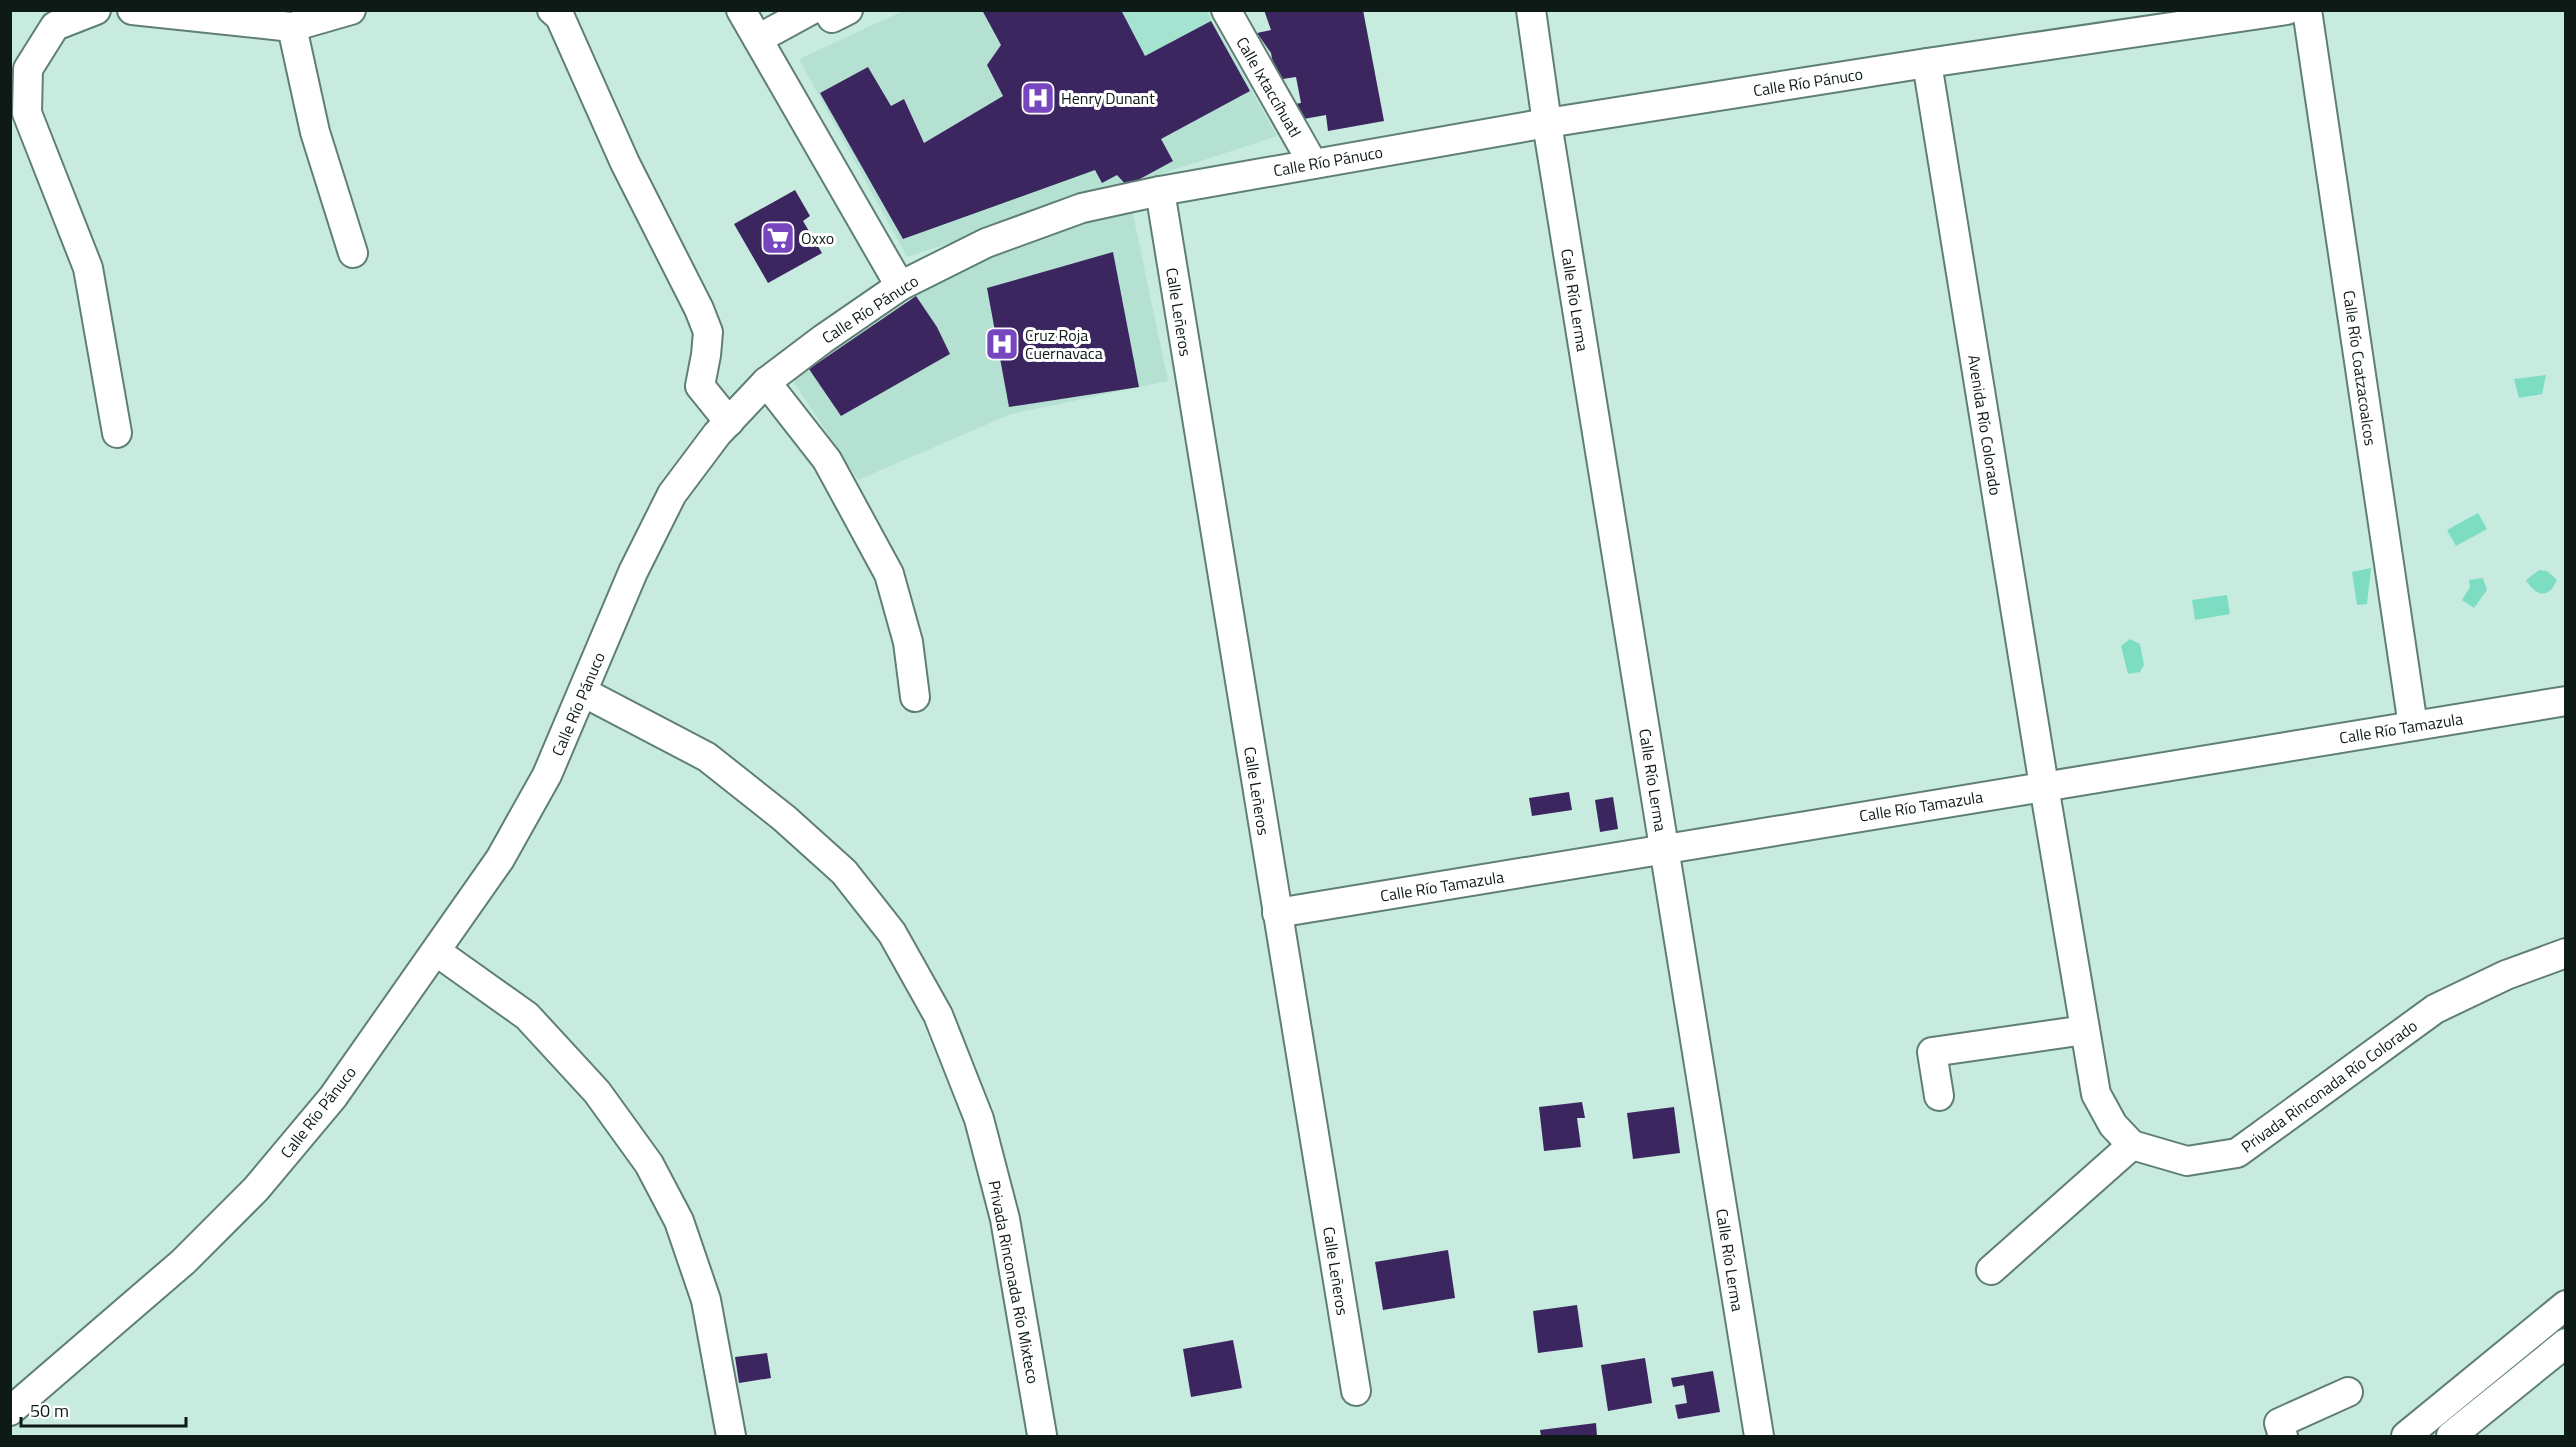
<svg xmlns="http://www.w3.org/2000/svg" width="2576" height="1447" font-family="'Titillium Web',sans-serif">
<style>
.built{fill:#b5e1d3}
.green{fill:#a5e3d1}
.water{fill:#7cddc3}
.building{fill:#3c2660}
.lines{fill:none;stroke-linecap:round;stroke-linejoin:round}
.minor-casing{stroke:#5f7f76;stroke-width:32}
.minor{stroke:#fff;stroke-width:28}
.labels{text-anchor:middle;stroke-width:6;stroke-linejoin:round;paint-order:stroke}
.street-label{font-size:16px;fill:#0d1a16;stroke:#fff}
.poi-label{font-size:16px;fill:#0d1a16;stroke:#fff;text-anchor:start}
</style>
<rect width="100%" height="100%" fill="#c8ebe0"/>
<!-- built -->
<g class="built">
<polygon points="903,11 1207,11 1277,136 907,257 799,59"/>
<polygon points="1131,205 1168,381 1011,414 858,480 791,378 978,256"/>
</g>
<!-- green -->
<polygon class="green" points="1121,11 1206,11 1211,21 1145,56"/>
<!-- water -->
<g class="water">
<polygon points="2546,375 2542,394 2519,398 2514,379"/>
<polygon points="2478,513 2487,529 2456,546 2447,530"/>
<polygon points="2371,568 2367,604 2357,605 2352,572"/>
<path d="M2539,570L2547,571L2557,580C2548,600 2536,596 2526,580Z"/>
<polygon points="2483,578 2487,590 2474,608 2462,600 2470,587 2469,580"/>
<polygon points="2227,595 2230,614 2195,620 2192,600"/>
<polygon points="2130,639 2140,644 2144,665 2140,672 2128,674 2121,646"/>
</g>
<!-- building -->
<g class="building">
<polygon points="982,10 1121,10 1145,56 1211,21 1250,91 1161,139 1173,161 1127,186 1117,175 1102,183 1095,170 903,239 820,93 868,67 891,106 904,99 924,143 1003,96 987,65 1001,45"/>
<polygon points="1264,10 1363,10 1384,121 1328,131 1326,115 1298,120 1295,104 1301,103 1296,77 1276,80 1271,53 1257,33 1271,30"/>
<polygon points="795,190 810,216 803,221 822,253 768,283 734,224"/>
<polygon points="1113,252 1139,387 1009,407 987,288"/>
<polygon points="916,296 937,327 950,354 841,416 809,369"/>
<polygon points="1569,792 1572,810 1532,816 1529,798"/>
<polygon points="1613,797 1618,829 1600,832 1595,800"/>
<polygon points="1582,1102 1585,1118 1577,1118 1581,1147 1544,1151 1539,1107"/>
<polygon points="1674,1107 1680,1153 1633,1159 1627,1113"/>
<polygon points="1448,1250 1455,1298 1383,1310 1375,1262"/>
<polygon points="1577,1305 1583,1347 1538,1353 1533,1311"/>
<polygon points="1233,1340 1242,1388 1191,1397 1183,1349"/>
<polygon points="767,1353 771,1378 739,1383 735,1357"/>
<polygon points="1645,1358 1652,1403 1608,1411 1601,1365"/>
<polygon points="1713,1371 1720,1412 1678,1419 1675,1405 1687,1403 1684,1385 1673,1387 1671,1378"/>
<polygon points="1596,1423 1597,1436 1541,1436 1540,1430"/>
</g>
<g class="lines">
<defs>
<g id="minor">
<polyline points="96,10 55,26 28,69 27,113 88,268 117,433"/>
<polyline points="132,10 292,27 351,10"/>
<polyline points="552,10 560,17 625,163 699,309 708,332 706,355 700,386 729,422"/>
<polyline points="741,10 900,286"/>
<polyline points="827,10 832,18 848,10"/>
<polyline points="1226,10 1313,164"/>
<polyline points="1531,10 1547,123 1759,1436"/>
<polyline points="2307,10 2413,726"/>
<polyline points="292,27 315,132 353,253"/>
<polyline points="758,39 811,10"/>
<polyline points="1927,63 2044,786 2096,1094 2113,1125 2132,1145 2187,1161 2237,1153 2435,1009 2506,975 2566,953"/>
<polyline points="1160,191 1356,1391"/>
<polyline points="766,382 827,460 889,574 908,642 915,697"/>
<polyline points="583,692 707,757 784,818 844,872 892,933 938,1015 979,1119 1005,1219 1042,1435"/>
<polyline points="1277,913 2566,701"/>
<polyline points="437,952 527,1016 597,1092 649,1164 679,1221 706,1300 731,1436"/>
<polyline points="1939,1096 1932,1052 2085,1030"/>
<polyline points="1991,1270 2132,1145"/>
<polyline points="10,1411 183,1262 256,1189 333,1097 500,859 547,775 633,572 672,494 717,434 766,382 823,339 900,286 986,243 1082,208 1160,191 1547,123 1927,63 2287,10"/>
<polyline points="2283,1436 2279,1423 2348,1392"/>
<polyline points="2406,1436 2566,1305"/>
<polyline points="2451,1436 2566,1343"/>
</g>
</defs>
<!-- minor casing -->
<use href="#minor" class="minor-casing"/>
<!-- minor -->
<use href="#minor" class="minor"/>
</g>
<!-- icons -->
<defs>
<symbol id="hospital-square" viewBox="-11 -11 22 22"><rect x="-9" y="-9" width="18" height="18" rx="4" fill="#7746be" stroke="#fff"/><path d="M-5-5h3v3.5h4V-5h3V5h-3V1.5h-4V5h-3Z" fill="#fff"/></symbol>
<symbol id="supermarket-square" viewBox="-11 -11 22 22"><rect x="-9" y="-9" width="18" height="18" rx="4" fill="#7746be" stroke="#fff"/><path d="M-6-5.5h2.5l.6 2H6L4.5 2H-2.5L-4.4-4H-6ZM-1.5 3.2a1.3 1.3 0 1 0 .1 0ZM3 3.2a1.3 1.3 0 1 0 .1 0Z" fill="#fff"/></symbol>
</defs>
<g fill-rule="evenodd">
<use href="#hospital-square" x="1019" y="79" width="38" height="38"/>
<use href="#supermarket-square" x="759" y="219" width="38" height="38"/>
<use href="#hospital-square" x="983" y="325" width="38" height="38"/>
</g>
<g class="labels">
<!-- street labels -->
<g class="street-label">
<text transform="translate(1808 82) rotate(-9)" y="6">Calle Río Pánuco</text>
<text transform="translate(1269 87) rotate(60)" y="6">Calle Ixtaccíhuatl</text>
<text transform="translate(1328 161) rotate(-10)" y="6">Calle Río Pánuco</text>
<text transform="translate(1575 300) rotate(81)" y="6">Calle Río Lerma</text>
<text transform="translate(870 309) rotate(-33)" y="6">Calle Río Pánuco</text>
<text transform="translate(1179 312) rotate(81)" y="6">Calle Leñeros</text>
<text transform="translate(2360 368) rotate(82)" y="6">Calle Río Coatzacoalcos</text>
<text transform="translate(1985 425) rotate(81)" y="6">Avenida Río Colorado</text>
<text transform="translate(578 704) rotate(-67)" y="6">Calle Río Pánuco</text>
<text transform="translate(2401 728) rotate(-9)" y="6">Calle Río Tamazula</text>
<text transform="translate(1653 780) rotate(81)" y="6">Calle Río Lerma</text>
<text transform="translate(1257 791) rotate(81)" y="6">Calle Leñeros</text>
<text transform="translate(1921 806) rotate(-9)" y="6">Calle Río Tamazula</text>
<text transform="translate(1442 886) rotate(-9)" y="6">Calle Río Tamazula</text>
<text transform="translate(2329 1086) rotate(-36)" y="6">Privada Rinconada Río Colorado</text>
<text transform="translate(318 1112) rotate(-52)" y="6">Calle Río Pánuco</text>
<text transform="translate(1730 1260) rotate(81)" y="6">Calle Río Lerma</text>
<text transform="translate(1336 1271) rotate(81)" y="6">Calle Leñeros</text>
<text transform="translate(1014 1282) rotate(79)" y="6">Privada Rinconada Río Mixteco</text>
</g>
<!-- poi labels -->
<g class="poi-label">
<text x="1061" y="104">Henry Dunant</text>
<text x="801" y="244">Oxxo</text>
<text x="1025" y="341">Cruz Roja<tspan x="1025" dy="18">Cuernavaca</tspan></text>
</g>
</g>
<!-- border -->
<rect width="2576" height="1447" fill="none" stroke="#0d1a16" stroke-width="24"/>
<!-- scale -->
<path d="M21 1417v9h165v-9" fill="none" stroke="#0d1a16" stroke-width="3"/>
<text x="30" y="1417" font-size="18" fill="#0d1a16" stroke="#ffffff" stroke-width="4.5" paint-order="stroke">50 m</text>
</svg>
